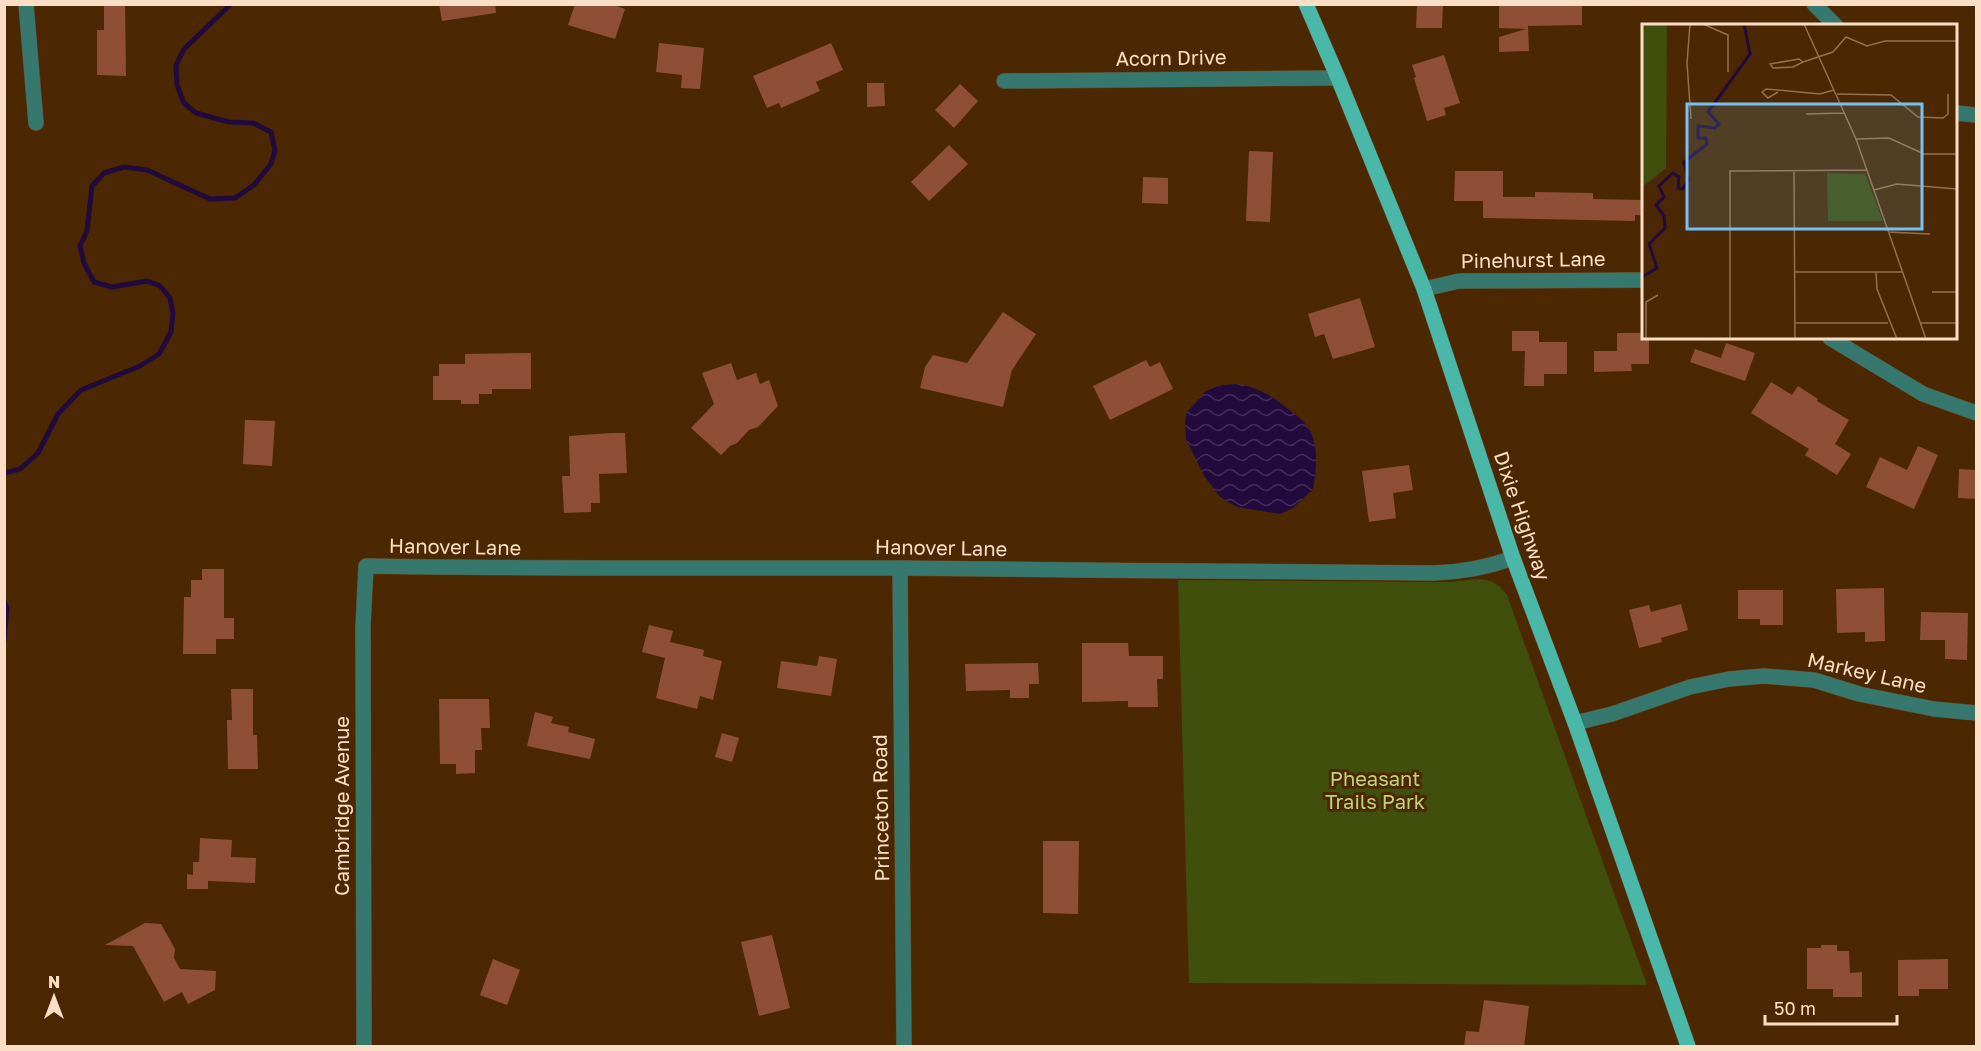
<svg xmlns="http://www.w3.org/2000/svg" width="1981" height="1051" font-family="'Golos Text',sans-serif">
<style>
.green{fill:#404f0c}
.water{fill:url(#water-waves)}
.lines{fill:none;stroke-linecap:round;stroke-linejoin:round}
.stream{stroke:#230a3d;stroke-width:5}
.building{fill:#8e4f36}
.minor-casing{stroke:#674521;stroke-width:16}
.major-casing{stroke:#674521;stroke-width:16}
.minor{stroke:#37786e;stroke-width:15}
.major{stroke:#49b8a8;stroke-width:15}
.labels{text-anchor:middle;stroke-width:6;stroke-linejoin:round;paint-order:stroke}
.street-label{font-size:20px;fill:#fbdec6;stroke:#4b2801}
.park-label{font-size:20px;fill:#bbd578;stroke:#4b2801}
.inset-river{fill:none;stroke:#230a3d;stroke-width:3}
.inset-road{fill:none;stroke:#917150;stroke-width:1.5}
.view{fill:#76c0f7;fill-opacity:0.15;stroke:#76c0f7;stroke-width:3}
.inset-edge{fill:none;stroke:#fbdec6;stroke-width:3}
</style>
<defs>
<pattern id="water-waves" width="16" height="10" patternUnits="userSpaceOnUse" patternTransform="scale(1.5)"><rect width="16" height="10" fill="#230a3d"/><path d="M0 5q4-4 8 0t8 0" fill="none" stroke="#442d58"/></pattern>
</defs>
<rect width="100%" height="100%" fill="#4b2801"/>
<!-- green -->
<path class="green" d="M1178,580L1452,582C1477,580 1490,573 1507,595L1647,985L1189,983Z"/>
<!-- water -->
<path class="water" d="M1237,384C1256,387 1269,394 1284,406C1290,411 1297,415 1303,421C1320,439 1317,466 1313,489L1293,508L1280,514L1237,507L1220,497L1204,476L1186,439L1185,422L1187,412L1206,391L1221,385Z"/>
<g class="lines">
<!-- stream -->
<g class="stream">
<polyline points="4,473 20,469 38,453 58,414 81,390 140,366 159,354 171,332 173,313 170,298 160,286 147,281 112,287 94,282 84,263 80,246 87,231 92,186 104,173 124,167 147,170 210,199 235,198 254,185 271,164 275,150 271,132 253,123 229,122 196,113 184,103 177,85 176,65 184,49 231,4"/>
<polyline points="4,601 7,608 4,641"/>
</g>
</g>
<!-- building -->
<g class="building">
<polygon points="104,4 125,4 126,76 97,75 97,30 104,30"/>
<polygon points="439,4 495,4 496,13 442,21"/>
<polygon points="575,4 611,4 625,9 615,39 568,25"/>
<polygon points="1417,4 1443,4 1442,28 1416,28"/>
<polygon points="1499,4 1582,4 1582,25 1528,26 1529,51 1499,52 1499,37 1526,29 1499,28"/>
<polygon points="659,43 704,48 700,89 681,88 682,75 656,72"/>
<polygon points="831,43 843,70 816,82 820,91 781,108 779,103 767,108 753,76"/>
<polygon points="1444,55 1460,103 1444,108 1446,115 1427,121 1414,78 1416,77 1412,65"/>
<polygon points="867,83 884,83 885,106 867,107"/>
<polygon points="960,84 978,101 954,128 935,110"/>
<polygon points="949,145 968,164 929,201 911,182"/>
<polygon points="1249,151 1273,152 1270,222 1246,221"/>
<polygon points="1455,171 1503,171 1503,197 1535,197 1535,192 1593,193 1593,199 1644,200 1644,215 1635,215 1635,221 1483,218 1483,201 1454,201"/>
<polygon points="1143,177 1168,178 1168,204 1142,203"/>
<polygon points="1360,298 1375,347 1333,359 1324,334 1315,337 1308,314"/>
<polygon points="1003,312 1036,334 1012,370 1003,407 920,388 925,367 933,355 967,363"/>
<polygon points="1512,331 1539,331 1539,342 1567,342 1567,374 1544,374 1544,386 1524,386 1525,351 1512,351"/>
<polygon points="1617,333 1644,333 1644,338 1649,338 1649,364 1631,364 1632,371 1594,372 1594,351 1617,351"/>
<polygon points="1726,343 1755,353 1745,381 1690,362 1695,349 1721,358"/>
<polygon points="531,353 531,389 492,389 492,394 479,394 479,404 461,404 461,400 433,400 433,376 439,376 439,364 465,364 465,354"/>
<polygon points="1146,360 1150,367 1160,362 1173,389 1110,420 1093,386"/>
<polygon points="731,363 737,380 756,373 760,384 769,380 778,406 758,427 749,430 737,443 730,446 721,455 691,428 714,404 702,373"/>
<polygon points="1771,382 1792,395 1798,386 1818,399 1817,401 1849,420 1835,444 1851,454 1837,475 1805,455 1809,449 1751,413"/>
<polygon points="245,420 275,421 272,466 243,464"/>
<polygon points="611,433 625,433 627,473 599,474 600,503 591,503 591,512 564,513 562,476 570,476 569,436"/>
<polygon points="1918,446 1938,455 1914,509 1866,487 1880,457 1907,470"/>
<polygon points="1409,465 1413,490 1393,493 1396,518 1369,522 1362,471"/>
<polygon points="1959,469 1977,470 1977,499 1958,498"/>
<polygon points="202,569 224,569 224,618 234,618 234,639 216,639 216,654 183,654 184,597 191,597 191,580 202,580"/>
<polygon points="1884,588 1885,641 1865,642 1865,632 1837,633 1836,589"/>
<polygon points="1738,590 1783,590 1783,625 1760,625 1760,619 1738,619"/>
<polygon points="1681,604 1688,630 1661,638 1662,642 1639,648 1629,610 1649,605 1651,612"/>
<polygon points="1921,612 1968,613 1967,660 1945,659 1945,640 1920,640"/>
<polygon points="649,625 673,631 670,642 704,650 703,656 722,661 713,700 700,696 697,709 656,698 665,658 642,652"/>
<polygon points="1082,643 1128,643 1129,656 1163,656 1163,679 1157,679 1158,707 1128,707 1128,701 1082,702"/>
<polygon points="819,656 837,659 831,696 777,688 781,661 817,666"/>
<polygon points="1038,663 1039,684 1029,684 1029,698 1010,698 1010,690 966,691 965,664"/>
<polygon points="231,689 253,689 253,735 257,735 258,769 228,769 227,720 232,720"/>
<polygon points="439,699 489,699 490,728 481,728 482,750 475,750 475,773 456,774 456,764 440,764"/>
<polygon points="535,712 553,717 551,723 569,727 568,732 595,739 590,759 527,746"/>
<polygon points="722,733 739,738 732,762 715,757"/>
<polygon points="200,838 232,840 231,857 256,858 255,883 208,881 208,889 187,889 187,874 193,875 193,862 199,862"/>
<polygon points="1043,841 1079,841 1078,914 1043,913"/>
<polygon points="145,923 161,924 175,949 174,958 180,969 216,971 215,990 188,1004 182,992 164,1002 133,946 105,945"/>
<polygon points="772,935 790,1008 759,1016 741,942"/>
<polygon points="1821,945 1837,945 1837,951 1849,951 1850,973 1862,972 1862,997 1833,997 1833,989 1807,989 1807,948 1821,948"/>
<polygon points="493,959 520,970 507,1005 480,995"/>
<polygon points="1948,959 1948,989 1919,989 1919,996 1898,996 1898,960"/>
<polygon points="1484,1000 1529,1006 1524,1047 1464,1047 1466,1031 1479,1032"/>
</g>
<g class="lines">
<defs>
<g id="minor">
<polyline points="26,4 36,123"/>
<polyline points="1814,4 1836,26"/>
<polyline points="1004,81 1338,78"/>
<polyline points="1956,113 1976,115"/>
<polyline points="1424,289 1459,281 1644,280"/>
<polyline points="1830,338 1923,394 1976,413"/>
<polyline points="900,568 904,1046"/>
<polyline points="1575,723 1612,714 1690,687 1729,679 1764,676 1814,680 1859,694 1934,709 1976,713"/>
<path d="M364,1046L363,626L366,566C543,569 720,568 897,568C1076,569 1255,573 1434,573C1462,572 1486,568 1513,558"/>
</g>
<polyline id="major" points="1306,4 1338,78 1424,289 1513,558 1575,723 1688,1046"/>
</defs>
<!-- minor casing -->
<use href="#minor" class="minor-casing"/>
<!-- major casing -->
<use href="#major" class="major-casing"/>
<!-- minor -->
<use href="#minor" class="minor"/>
<!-- major -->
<use href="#major" class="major"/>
</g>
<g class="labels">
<!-- street labels -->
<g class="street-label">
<text transform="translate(1171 58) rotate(-1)" y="7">Acorn Drive</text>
<text transform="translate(1533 260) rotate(-1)" y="7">Pinehurst Lane</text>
<text transform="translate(1522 516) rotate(71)" y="7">Dixie Highway</text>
<text transform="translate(455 547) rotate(1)" y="7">Hanover Lane</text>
<text transform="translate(941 548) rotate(1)" y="7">Hanover Lane</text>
<text transform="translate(1867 673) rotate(13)" y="7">Markey Lane</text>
<text transform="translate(342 806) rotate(-90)" y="7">Cambridge Avenue</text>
<text transform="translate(881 808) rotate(-91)" y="7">Princeton Road</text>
</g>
<!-- park labels -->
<g class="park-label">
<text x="1375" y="786">Pheasant<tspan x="1375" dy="23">Trails Park</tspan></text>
</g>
</g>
<!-- overview -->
<g transform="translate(1642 24)">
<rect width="315" height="315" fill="#4b2801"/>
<path d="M0,0H25L24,144L0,163ZM185,149L223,150L241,197H186Z" fill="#404f0c"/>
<path class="inset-river" d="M0,253L15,244L7,220L23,204L22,192L14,181L22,173L17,162L31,149L37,153L36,164L41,165L46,156L42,138L65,120L64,114H56V102L73,104L77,100L66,88L108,30L102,0"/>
<path class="inset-road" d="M48,0L45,39L49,95M61,0L86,11V48M162,0L214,115L284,315M157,35L161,38L151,43L131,44L128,40ZM161,38L191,28L204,13L225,22L243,17H315M136,68L126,74L120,68L124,65L178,70L192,66M195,70L249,71L276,93L301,94L306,90V70M164,90L202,89M214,115L247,114L282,130H315M152,148L153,315M232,166L255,160L315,165M246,208L288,210M153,248H260M234,248L235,265L255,315M290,268H315M153,299H246M279,299H315M4,315V278L16,271M88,315V147L225,146"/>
<path class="view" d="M45,80H280V205H45Z"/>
<rect width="315" height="315" class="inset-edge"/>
</g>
<!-- border -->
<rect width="1981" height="1051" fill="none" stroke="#fbdec6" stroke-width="12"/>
<!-- north arrow -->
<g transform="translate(54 997)" stroke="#4b2801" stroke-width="4.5" paint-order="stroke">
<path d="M0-4.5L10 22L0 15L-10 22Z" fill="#fbdec6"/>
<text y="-9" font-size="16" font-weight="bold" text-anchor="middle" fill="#fbdec6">N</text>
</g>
<!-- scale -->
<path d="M1765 1015v9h132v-9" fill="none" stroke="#fbdec6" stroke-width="3"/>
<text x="1774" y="1015" font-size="18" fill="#fbdec6" stroke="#4b2801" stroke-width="4.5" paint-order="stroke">50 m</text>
</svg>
